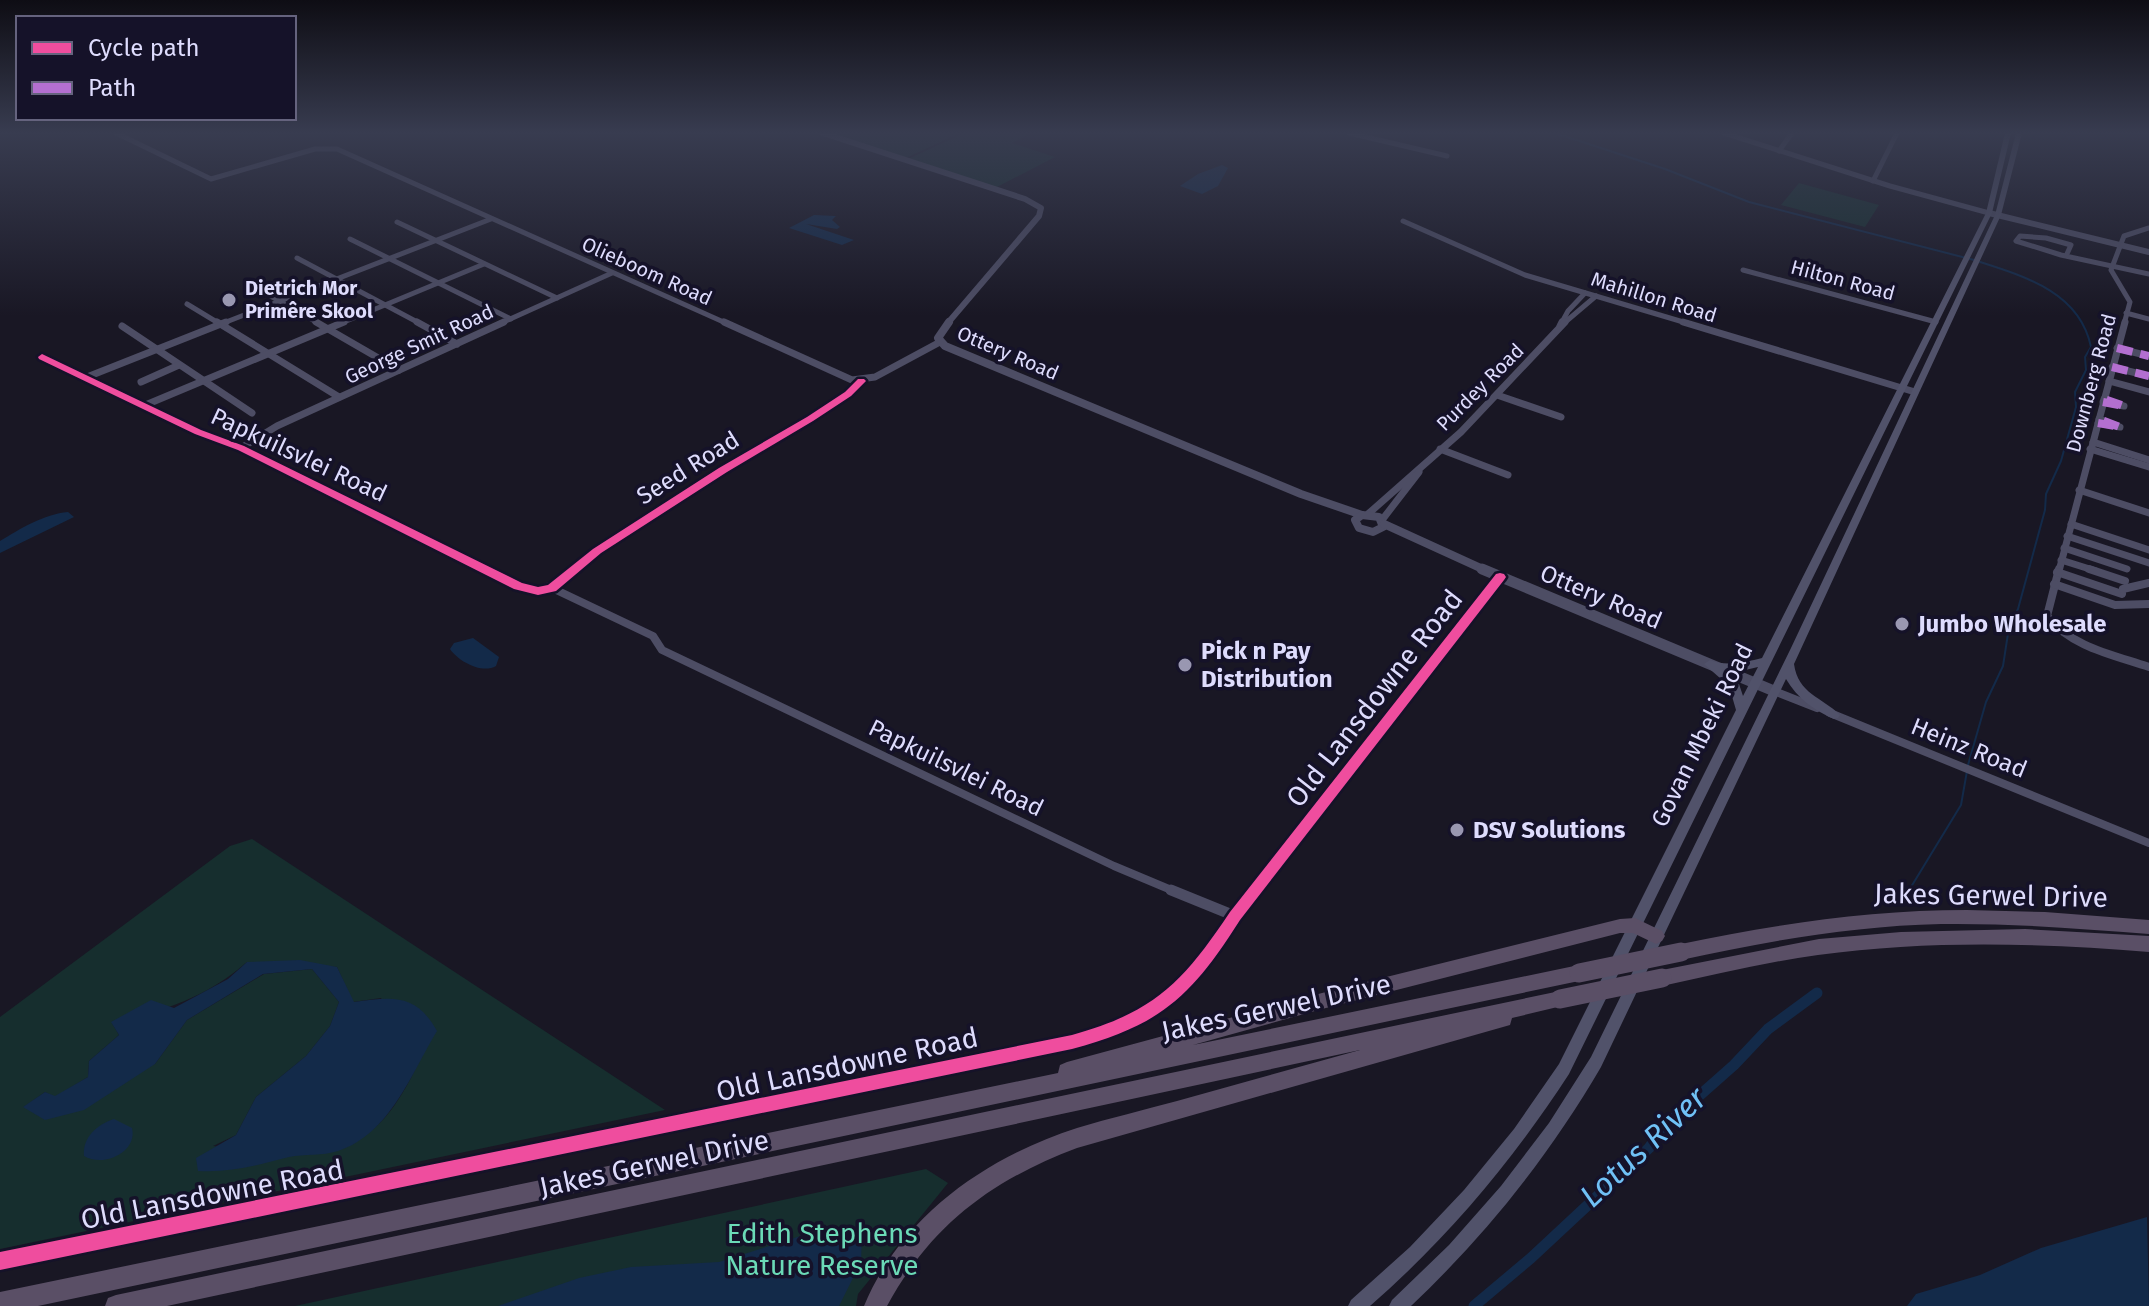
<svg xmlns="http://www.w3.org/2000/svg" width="2149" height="1306" font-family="'Fira Sans',sans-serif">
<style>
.green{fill:#162e2e;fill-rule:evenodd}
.water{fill:#132a49}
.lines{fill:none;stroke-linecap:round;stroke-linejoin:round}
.stream{stroke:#132a49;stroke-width:2}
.canal{stroke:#132a49;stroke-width:11}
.minor-far3{stroke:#4d4d64;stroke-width:5}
.minor-far2{stroke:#4d4d64;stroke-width:7}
.minor-far1{stroke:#4d4d64;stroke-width:8}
.minor{stroke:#4d4d64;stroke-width:11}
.tertiary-far2{stroke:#4d4d64;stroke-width:6}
.tertiary-far1{stroke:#4d4d64;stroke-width:8}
.tertiary{stroke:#4d4d64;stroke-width:11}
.secondary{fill:#51526a;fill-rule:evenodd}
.trunk{fill:#5a4f66;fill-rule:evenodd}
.trunk-bridge{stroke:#5a4f66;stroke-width:19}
.quiet{stroke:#b36fd0;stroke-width:8;stroke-dasharray:16 8;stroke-linecap:butt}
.cycleway-casing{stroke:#151229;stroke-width:5}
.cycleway{fill:#ef4d9e;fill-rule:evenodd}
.poi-dot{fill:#9997b1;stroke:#151229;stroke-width:3}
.labels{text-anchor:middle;stroke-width:7;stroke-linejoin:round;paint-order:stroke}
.far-street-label{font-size:20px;fill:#dedcfd;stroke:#151229}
.far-poi-label{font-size:20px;font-weight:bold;fill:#dedcfd;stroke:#151229;text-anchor:start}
.street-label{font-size:24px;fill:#dedcfd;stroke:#151229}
.poi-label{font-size:24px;font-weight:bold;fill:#dedcfd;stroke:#151229;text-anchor:start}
.near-street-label{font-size:28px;fill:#dedcfd;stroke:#151229}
.near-park-label{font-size:28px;fill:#6bdab7;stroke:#151229}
.near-water-label{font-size:32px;font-style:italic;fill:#70c1f6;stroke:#151229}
</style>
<rect width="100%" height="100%" fill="#191724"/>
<!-- green -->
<g class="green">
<polygon points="828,133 960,133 906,158"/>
<polygon points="964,133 1031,133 1012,143 1055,157 995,188 908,159"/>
<polygon points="1799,183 1879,205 1865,227 1781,205"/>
<path d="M252,839L665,1110L0,1249V1017L230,846ZM247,962L337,967L353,1002L381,998L420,1059C371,1169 319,1159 213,1146L236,1135L256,1097L306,1056L330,1026L339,1002L312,969L264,974L187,1020L155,1064L24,1107L45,1092L55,1097L88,1077L89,1061L119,1035L112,1023C165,1010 204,999 247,962Z"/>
<polygon points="926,1169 948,1183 858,1294 856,1306 295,1306"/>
</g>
<!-- water -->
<g class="water">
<polygon points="1222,165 1228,168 1218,186 1202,194 1180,186 1198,174"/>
<polygon points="814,215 836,216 832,220 840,227 837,229 806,224 854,240 842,245 789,228"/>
<path d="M68,512L74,517L0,553V541C20,529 44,514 68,512Z"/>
<path d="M473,638L499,657L496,666C482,674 459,662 450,649L454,643Z"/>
<path d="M300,960L337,967L354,1002C392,997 416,993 437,1031C411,1074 390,1134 338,1151C322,1156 305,1154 289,1157C258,1165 230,1173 198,1171L196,1158L236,1135L256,1097L306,1056L330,1026L339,1002L312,969L263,974L187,1020L155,1064L84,1110L45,1120L23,1107L45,1092L55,1096L88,1077L89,1061L119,1035L111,1022L151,1000L174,1008L228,979L247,962Z"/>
<path d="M114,1119L132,1128C138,1152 103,1168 84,1156C82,1137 98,1124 114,1119Z"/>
<polygon points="2147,1217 2149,1306 1907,1306 1916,1294 1980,1275 2041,1248"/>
<polygon points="832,1226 862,1234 861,1262 839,1306 498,1306 579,1278 631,1267 719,1262"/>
</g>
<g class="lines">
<!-- stream -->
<g class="stream">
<polyline points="1555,133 1665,169 1749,202 1974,260"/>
<path d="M1968,765L1986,702L2003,666L2009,627L2018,609L2045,510L2046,494L2061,461L2076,407L2075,392L2086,370L2085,357L2091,347C2080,293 2027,277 1980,262"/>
<polyline points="1911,887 1961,805 1967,771"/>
</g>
<!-- canal -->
<polyline class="canal" points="1474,1306 1531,1258 1649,1148 1665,1126 1734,1065 1768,1029 1817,993"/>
<!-- minor-far3 -->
<g class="minor-far3">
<polyline points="116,133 211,179 315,149 337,149 728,324"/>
<polyline points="1349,133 1447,156"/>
<polyline points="1724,133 1890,186 1989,213"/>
<polyline points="1779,151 1792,133"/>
<polyline points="1873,181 1897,133"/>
<polyline points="1403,221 1525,275 1690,324"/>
<polyline points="397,222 557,298"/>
<polyline points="350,239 511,319"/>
<polyline points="2066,256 2071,245 2046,238 2020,236 2016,241 2061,255 2149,274"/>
<polyline points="297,258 421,324"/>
<polyline points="1743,270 1936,322"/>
<polyline points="246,282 320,324"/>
<polyline points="187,304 220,324"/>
<polyline points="2126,313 2149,319"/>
<polyline points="221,324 491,219"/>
<polyline points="339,324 484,264"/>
<polyline points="499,324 612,273"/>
<polyline points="1561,324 1568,311 1585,293"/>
<polyline points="1563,324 1596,296"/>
<polyline points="2124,324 2130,302 2111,270 2124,236 2149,228"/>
</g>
<!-- minor-far2 -->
<g class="minor-far2">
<polyline points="217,322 339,397"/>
<polyline points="316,322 399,370"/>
<polyline points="417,322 457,344"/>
<polyline points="724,322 852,380 875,377 940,342"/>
<polyline points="1683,322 1915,392"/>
<polyline points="122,326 252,413"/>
<polyline points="1560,326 1562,322"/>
<polyline points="2117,348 2149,356"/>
<polyline points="42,357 198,432 241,448 489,571"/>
<polyline points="2112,367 2149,376"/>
<polyline points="87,377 226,322"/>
<polyline points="2109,381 2149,392"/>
<polyline points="141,382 179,365"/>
<polyline points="1497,395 1561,417"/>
<polyline points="2103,402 2124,406 2104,399"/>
<polyline points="143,406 344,322"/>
<polyline points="2098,423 2120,427 2099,419"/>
<polyline points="2093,442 2149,460"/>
<polyline points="241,448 277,426 504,322"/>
<polyline points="1440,449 1508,475"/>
<polyline points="2090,449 2149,467"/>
<polyline points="2079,490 2149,513"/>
<polyline points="1368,514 1461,432 1565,322"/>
<polyline points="1382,520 1419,472"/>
<polyline points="2071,524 2149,550"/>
<polyline points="2067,536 2149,563"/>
<polyline points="2064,548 2127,569"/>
<polyline points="2061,560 2096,571"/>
<polyline points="572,571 597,551 848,394 861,381"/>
<polyline points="2059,571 2125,322"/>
</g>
<!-- minor-far1 -->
<g class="minor-far1">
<path d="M485,569C527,590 535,602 575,569"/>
<path d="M2059,569L2047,616C2071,647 2114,655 2149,667"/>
<polyline points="2089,569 2125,581"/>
<polyline points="2057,572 2122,594"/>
<polyline points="2054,584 2115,605 2149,604"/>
<polyline points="552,588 653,636 662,650 1114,866 1176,892"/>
<polyline points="2123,589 2149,583"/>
<polyline points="1774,691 1817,708"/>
<polyline points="1830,713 2149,843"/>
<polyline points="1254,892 1500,577"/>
</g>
<!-- minor -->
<g class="minor">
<polyline points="1171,890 1235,916"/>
<path d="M0,1261L1102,1034C1185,1002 1204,955 1256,890"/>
</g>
<!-- tertiary-far2 -->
<g class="tertiary-far2">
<polyline points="823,133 1025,199 1041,208 1039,216 947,324"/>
<polyline points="1989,213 2149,252"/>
</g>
<!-- tertiary-far1 -->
<g class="tertiary-far1">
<polyline points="949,322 938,338 945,346 1301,494 1362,515"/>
<polygon points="1362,515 1379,517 1383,527 1373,532 1359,528 1355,520"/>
<polyline points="1384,524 1487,571"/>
</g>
<!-- tertiary -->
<polyline class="tertiary" points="1482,569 1774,691"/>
<!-- secondary -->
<g class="secondary">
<path d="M2005,133H2011L1992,213L1569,1074C1513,1160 1448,1238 1370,1306H1348L1351,1300L1410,1247L1464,1190L1514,1129L1559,1064L1736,710L1729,686L1704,664L1710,660C1726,667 1746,662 1762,658L1986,213ZM1758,667L1743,696L1738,681L1726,671H1741Z"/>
<path d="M2016,133H2022L2001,215L1794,664C1798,694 1822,697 1840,715L1838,718L1834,719C1815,711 1797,698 1786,679L1601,1067C1549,1156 1486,1235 1411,1306H1389L1392,1300L1449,1245L1501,1186L1549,1123L1591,1057L1791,648L1995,215Z"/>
</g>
<!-- trunk -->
<g class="trunk">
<path d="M1967,910L2045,912L2149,920V934C2080,929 2011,923 1941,924C1853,926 1767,941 1681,960L1675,957L1672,952L1675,947L1681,944C1776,924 1870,910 1967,910Z"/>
<polygon points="1635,918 1662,931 1665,936 1662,941 1656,944 1633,933 1620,933 1322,1009 1193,1045 1579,965 1585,967 1588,973 1585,979 1579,981 38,1306 0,1306 0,1292 1058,1073 1060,1065 1067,1062 1322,993 1620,919"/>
<path d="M2025,929L2149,936V952C2039,943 1928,940 1818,955C1766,962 1714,975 1662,986L1656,984L1653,978L1656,972L1662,970L1819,939L1901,932Z"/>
<path d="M1560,991L1566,993L1569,999L1566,1005L1512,1018L1510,1025L1503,1027L1077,1148C992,1180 931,1225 887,1306H864C901,1216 987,1157 1077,1128C1110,1118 1144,1110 1177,1101C1238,1084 1299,1067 1360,1050L167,1306H105L108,1298L116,1295Z"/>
</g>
<!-- trunk-bridge -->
<g class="trunk-bridge">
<polyline points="1579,973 1681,952"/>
<polyline points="1560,999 1662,978"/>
</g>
<!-- quiet -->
<g class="quiet">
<polyline points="2117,348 2149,356"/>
<polyline points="2112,367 2149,376"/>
<polyline points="2103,402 2124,406 2104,399"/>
<polyline points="2098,423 2120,427 2099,419"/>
</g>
<defs>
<g id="cycleway">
<polygon points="42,354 201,430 244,446 522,583 538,587 548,585 593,549 719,468 807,417 845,392 858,379 864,379 866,381 851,396 813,421 727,472 601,553 556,591 538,595 514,589 238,450 195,434 39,359 38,357"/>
<path d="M1500,573L1504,574L1506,577L1504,580L1240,920C1191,997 1161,1025 1072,1049L0,1270V1252L1072,1035C1155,1012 1183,982 1230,912L1496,574Z"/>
</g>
</defs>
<!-- cycleway casing -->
<use href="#cycleway" class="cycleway-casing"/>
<!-- cycleway -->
<use href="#cycleway" class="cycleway"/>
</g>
<!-- sky -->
<linearGradient id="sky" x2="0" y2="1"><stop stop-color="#0e0d14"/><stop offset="0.42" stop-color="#383c50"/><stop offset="1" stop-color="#383c50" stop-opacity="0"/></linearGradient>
<rect width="2149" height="316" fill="url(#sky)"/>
<!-- markers -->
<g class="poi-dot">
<circle cx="229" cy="300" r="8"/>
<circle cx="1902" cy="624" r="8"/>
<circle cx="1185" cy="665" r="8"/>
<circle cx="1457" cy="830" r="8"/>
</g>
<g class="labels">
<!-- far-street labels -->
<g class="far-street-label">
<text transform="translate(647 271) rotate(24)" y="7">Olieboom Road</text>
<text transform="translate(1843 280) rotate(15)" y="7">Hilton Road</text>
<text transform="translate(1654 297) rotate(17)" y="7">Mahillon Road</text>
<text transform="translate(419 344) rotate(-25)" y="7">George Smit Road</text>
<text transform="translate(1008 353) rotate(23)" y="7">Ottery Road</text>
<text transform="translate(2091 383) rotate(-75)" y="7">Downberg Road</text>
<text transform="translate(1480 387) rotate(-45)" y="7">Purdey Road</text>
</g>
<!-- far-poi labels -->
<g class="far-poi-label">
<text x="245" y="295">Dietrich Mor<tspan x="245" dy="23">Primêre Skool</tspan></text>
</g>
<!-- street labels -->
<g class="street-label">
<text transform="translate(299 455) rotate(25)" y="8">Papkuilsvlei Road</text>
<text transform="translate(688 468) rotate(-32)" y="8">Seed Road</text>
<text transform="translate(1601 597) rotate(23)" y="8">Ottery Road</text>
<text transform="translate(1702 735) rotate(-64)" y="8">Govan Mbeki Road</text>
<text transform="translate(1969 748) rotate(22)" y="8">Heinz Road</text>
<text transform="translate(956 768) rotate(26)" y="8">Papkuilsvlei Road</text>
</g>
<!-- poi labels -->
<g class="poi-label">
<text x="1918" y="632">Jumbo Wholesale</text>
<text x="1201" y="659">Pick n Pay<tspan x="1201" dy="28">Distribution</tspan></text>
<text x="1473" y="838">DSV Solutions</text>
</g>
<!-- near-street labels -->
<g class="near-street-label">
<text transform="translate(1374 698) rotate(-52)" y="10">Old Lansdowne Road</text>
<text transform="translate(1991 895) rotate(1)" y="10">Jakes Gerwel Drive</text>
<text transform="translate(1276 1007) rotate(-12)" y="10">Jakes Gerwel Drive</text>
<text transform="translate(847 1064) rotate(-12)" y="10">Old Lansdowne Road</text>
<text transform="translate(654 1163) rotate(-12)" y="10">Jakes Gerwel Drive</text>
<text transform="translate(212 1194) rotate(-11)" y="10">Old Lansdowne Road</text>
</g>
<!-- near-park labels -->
<g class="near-park-label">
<text x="822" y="1243">Edith Stephens<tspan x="822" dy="32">Nature Reserve</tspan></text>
</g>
<!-- near-water labels -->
<g class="near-water-label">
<text transform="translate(1643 1147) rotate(-43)" y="11">Lotus River</text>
</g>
</g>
<!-- legend -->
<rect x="16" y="16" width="280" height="104" fill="#151229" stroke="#65637e" stroke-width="2"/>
<rect x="32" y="42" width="40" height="12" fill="#ef4d9e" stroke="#65637e" stroke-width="2"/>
<text x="88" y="56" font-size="24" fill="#dedcfd">Cycle path</text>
<rect x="32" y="82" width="40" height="12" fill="#b36fd0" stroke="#65637e" stroke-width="2"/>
<text x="88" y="96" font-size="24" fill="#dedcfd">Path</text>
</svg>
